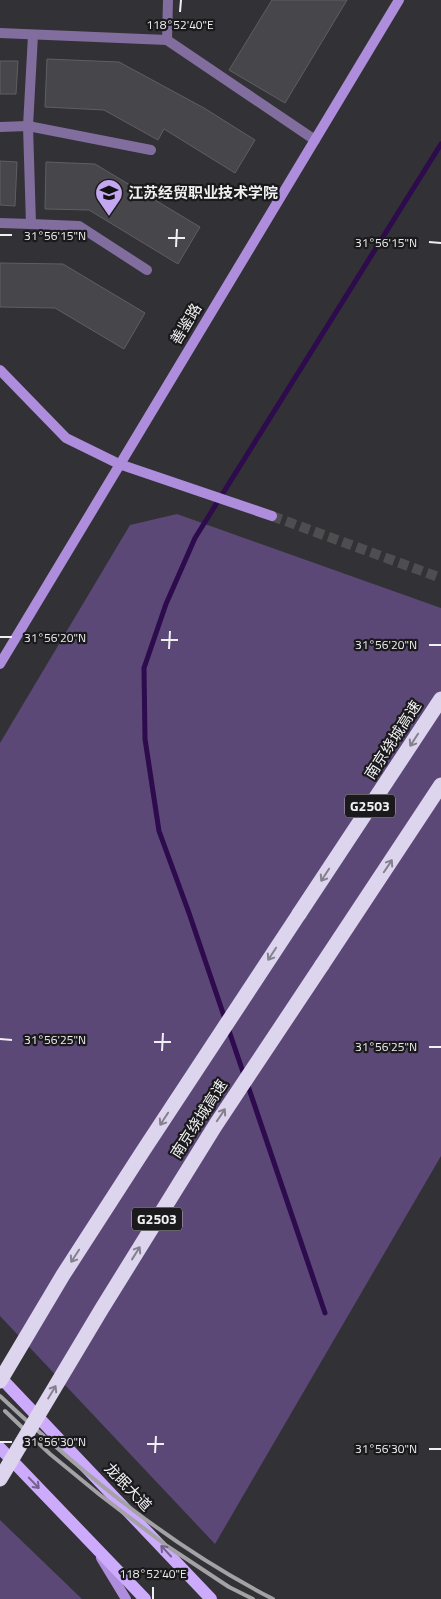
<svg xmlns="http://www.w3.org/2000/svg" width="441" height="1599" font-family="'Titillium Web','Noto Sans SC',sans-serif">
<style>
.green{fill:#5b4877}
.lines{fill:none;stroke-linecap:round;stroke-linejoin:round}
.stream{stroke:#2d0b4d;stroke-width:5}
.building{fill:#47464a;stroke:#605e62}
.secondary-tunnel{stroke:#4e4e51;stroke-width:10;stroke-dasharray:10 5;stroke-linecap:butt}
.lane{stroke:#816d9e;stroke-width:10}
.secondary{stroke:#ad8ddc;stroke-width:10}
.primary{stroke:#ccabfc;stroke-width:12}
.highway{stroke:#ddd4ed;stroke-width:15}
.rail{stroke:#a3a2a5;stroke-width:4}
.highway-bridge{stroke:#ddd4ed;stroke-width:15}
.oneway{stroke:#85808e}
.oneway2{stroke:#73628c}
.ticks{fill:none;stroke:#f0eff1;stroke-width:2}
.labels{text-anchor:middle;stroke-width:4.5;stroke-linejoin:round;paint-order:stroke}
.shield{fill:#1a191b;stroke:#b0afb1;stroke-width:1}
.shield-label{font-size:14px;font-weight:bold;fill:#f0eff1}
.poi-label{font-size:15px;font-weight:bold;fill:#f0eff1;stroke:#1a191b;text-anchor:start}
.street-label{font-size:15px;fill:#f0eff1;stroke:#1a191b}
.ticks-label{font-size:12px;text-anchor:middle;fill:#f0eff1;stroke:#1a191b;stroke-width:4.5;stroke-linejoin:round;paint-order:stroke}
</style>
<rect width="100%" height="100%" fill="#323135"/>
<!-- green -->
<g class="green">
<polygon points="177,514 441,608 441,1156 215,1544 0,1316 0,743 130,525"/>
<polygon points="0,1520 1,1521 82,1599 0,1599"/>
</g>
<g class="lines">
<!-- stream -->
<g class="stream">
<polyline points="244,1075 189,913 159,831 145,739 144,668 166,604 195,538 441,144"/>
<polyline points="247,1083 325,1313"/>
</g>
</g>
<!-- building -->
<g class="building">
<polygon points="272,0 347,0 285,103 229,70"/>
<polygon points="47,59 119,62 204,108 255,140 235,173 164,129 158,140 104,110 45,107"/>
<polygon points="0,61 18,61 16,94 0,94"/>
<polygon points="0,161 17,162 15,206 0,205"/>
<polygon points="46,162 95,164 200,227 178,264 89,210 45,209"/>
<polygon points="0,263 63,264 145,313 124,349 55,308 0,307"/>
</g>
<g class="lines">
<!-- secondary-tunnel -->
<polyline class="secondary-tunnel" points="272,516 441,578"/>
<!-- lane -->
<g class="lane">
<polyline points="0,33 167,40 315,140"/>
<polyline points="33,35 28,126 31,224 79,226 147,270"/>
<polyline points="167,40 168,0"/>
<polyline points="0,127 28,126 151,150"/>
<polyline points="0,223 31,224"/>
</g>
<!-- secondary -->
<g class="secondary">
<polyline points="0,370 66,438 119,464 272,516"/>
<polyline points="0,664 399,0"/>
<polyline points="101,1558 126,1599"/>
</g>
<!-- primary -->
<g class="primary">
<polyline points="0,1377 211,1599"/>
<polyline points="0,1448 145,1599"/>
</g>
<!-- highway -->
<g class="highway">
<polyline points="299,914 441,699"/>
<polyline points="322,965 441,785"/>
</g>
<!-- rail -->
<g class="rail">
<path d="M0,1396C84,1475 170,1546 273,1599"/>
<polyline points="5,1411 50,1454 100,1495 167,1546 229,1587 253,1599"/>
</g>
<!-- highway-bridge -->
<g class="highway-bridge">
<polyline points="0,1381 63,1275 143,1151 299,914"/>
<polyline points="0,1479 101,1310 215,1126 322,965"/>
</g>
</g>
<!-- one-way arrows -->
<defs><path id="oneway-shaft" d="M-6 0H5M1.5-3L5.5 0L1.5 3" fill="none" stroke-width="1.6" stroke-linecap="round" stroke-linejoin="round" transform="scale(1.25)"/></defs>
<g class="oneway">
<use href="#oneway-shaft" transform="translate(414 740) rotate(123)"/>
<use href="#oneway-shaft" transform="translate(388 866) rotate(-56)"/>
<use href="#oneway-shaft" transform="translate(325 875) rotate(123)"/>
<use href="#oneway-shaft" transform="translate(272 954) rotate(123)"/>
<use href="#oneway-shaft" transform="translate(221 1115) rotate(-56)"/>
<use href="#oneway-shaft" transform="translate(164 1119) rotate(123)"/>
<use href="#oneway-shaft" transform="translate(136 1253) rotate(-58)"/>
<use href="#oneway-shaft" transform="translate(75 1256) rotate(123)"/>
<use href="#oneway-shaft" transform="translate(52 1392) rotate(-59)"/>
</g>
<g class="oneway2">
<use href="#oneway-shaft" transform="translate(34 1483) rotate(46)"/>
<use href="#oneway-shaft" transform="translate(166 1551) rotate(-133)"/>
</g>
<!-- ticks -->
<path class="ticks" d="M180,12L181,0M0,235H12M168,238H185M429,242L441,243M176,247L177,229M0,637H12M161,640H178M429,645H441M169,649L170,631M0,1039L12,1040M154,1042H171M429,1047H441M162,1051L163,1033M0,1442H12M147,1444H164M429,1449H441M155,1453L156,1436M153,1599V1587"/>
<!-- icons -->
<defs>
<symbol id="university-pin" viewBox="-11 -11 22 30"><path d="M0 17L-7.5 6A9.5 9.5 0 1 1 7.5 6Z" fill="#c4a7f1" stroke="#1a191b"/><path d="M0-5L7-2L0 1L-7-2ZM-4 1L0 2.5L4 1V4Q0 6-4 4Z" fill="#111"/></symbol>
</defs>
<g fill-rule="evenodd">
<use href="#university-pin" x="93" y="177" width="32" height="43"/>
</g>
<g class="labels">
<!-- shield labels -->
<g class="shield">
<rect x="345" y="794.5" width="50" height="23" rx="4"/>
<rect x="132" y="1207.5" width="50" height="23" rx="4"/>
</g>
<g class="shield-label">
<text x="370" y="811">G2503</text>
<text x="157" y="1224">G2503</text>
</g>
<!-- poi labels -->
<g class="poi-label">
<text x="128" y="198">江苏经贸职业技术学院</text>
</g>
<!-- street labels -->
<g class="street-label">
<text transform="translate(186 324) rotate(-59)" y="5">善鉴路</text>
<text transform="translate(393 740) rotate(-57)" y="5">南京绕城高速</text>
<text transform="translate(199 1119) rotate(-57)" y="5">南京绕城高速</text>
<text transform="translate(128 1487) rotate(46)" y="5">龙眠大道</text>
</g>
</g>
<g class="ticks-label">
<text x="180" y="29">118°52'40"E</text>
<text x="55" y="240">31°56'15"N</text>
<text x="386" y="247">31°56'15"N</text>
<text x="55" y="642">31°56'20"N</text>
<text x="386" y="649">31°56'20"N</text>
<text x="55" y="1044">31°56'25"N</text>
<text x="386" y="1051">31°56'25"N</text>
<text x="55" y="1446">31°56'30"N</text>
<text x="386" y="1453">31°56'30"N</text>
<text x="153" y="1578">118°52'40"E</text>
</g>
</svg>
